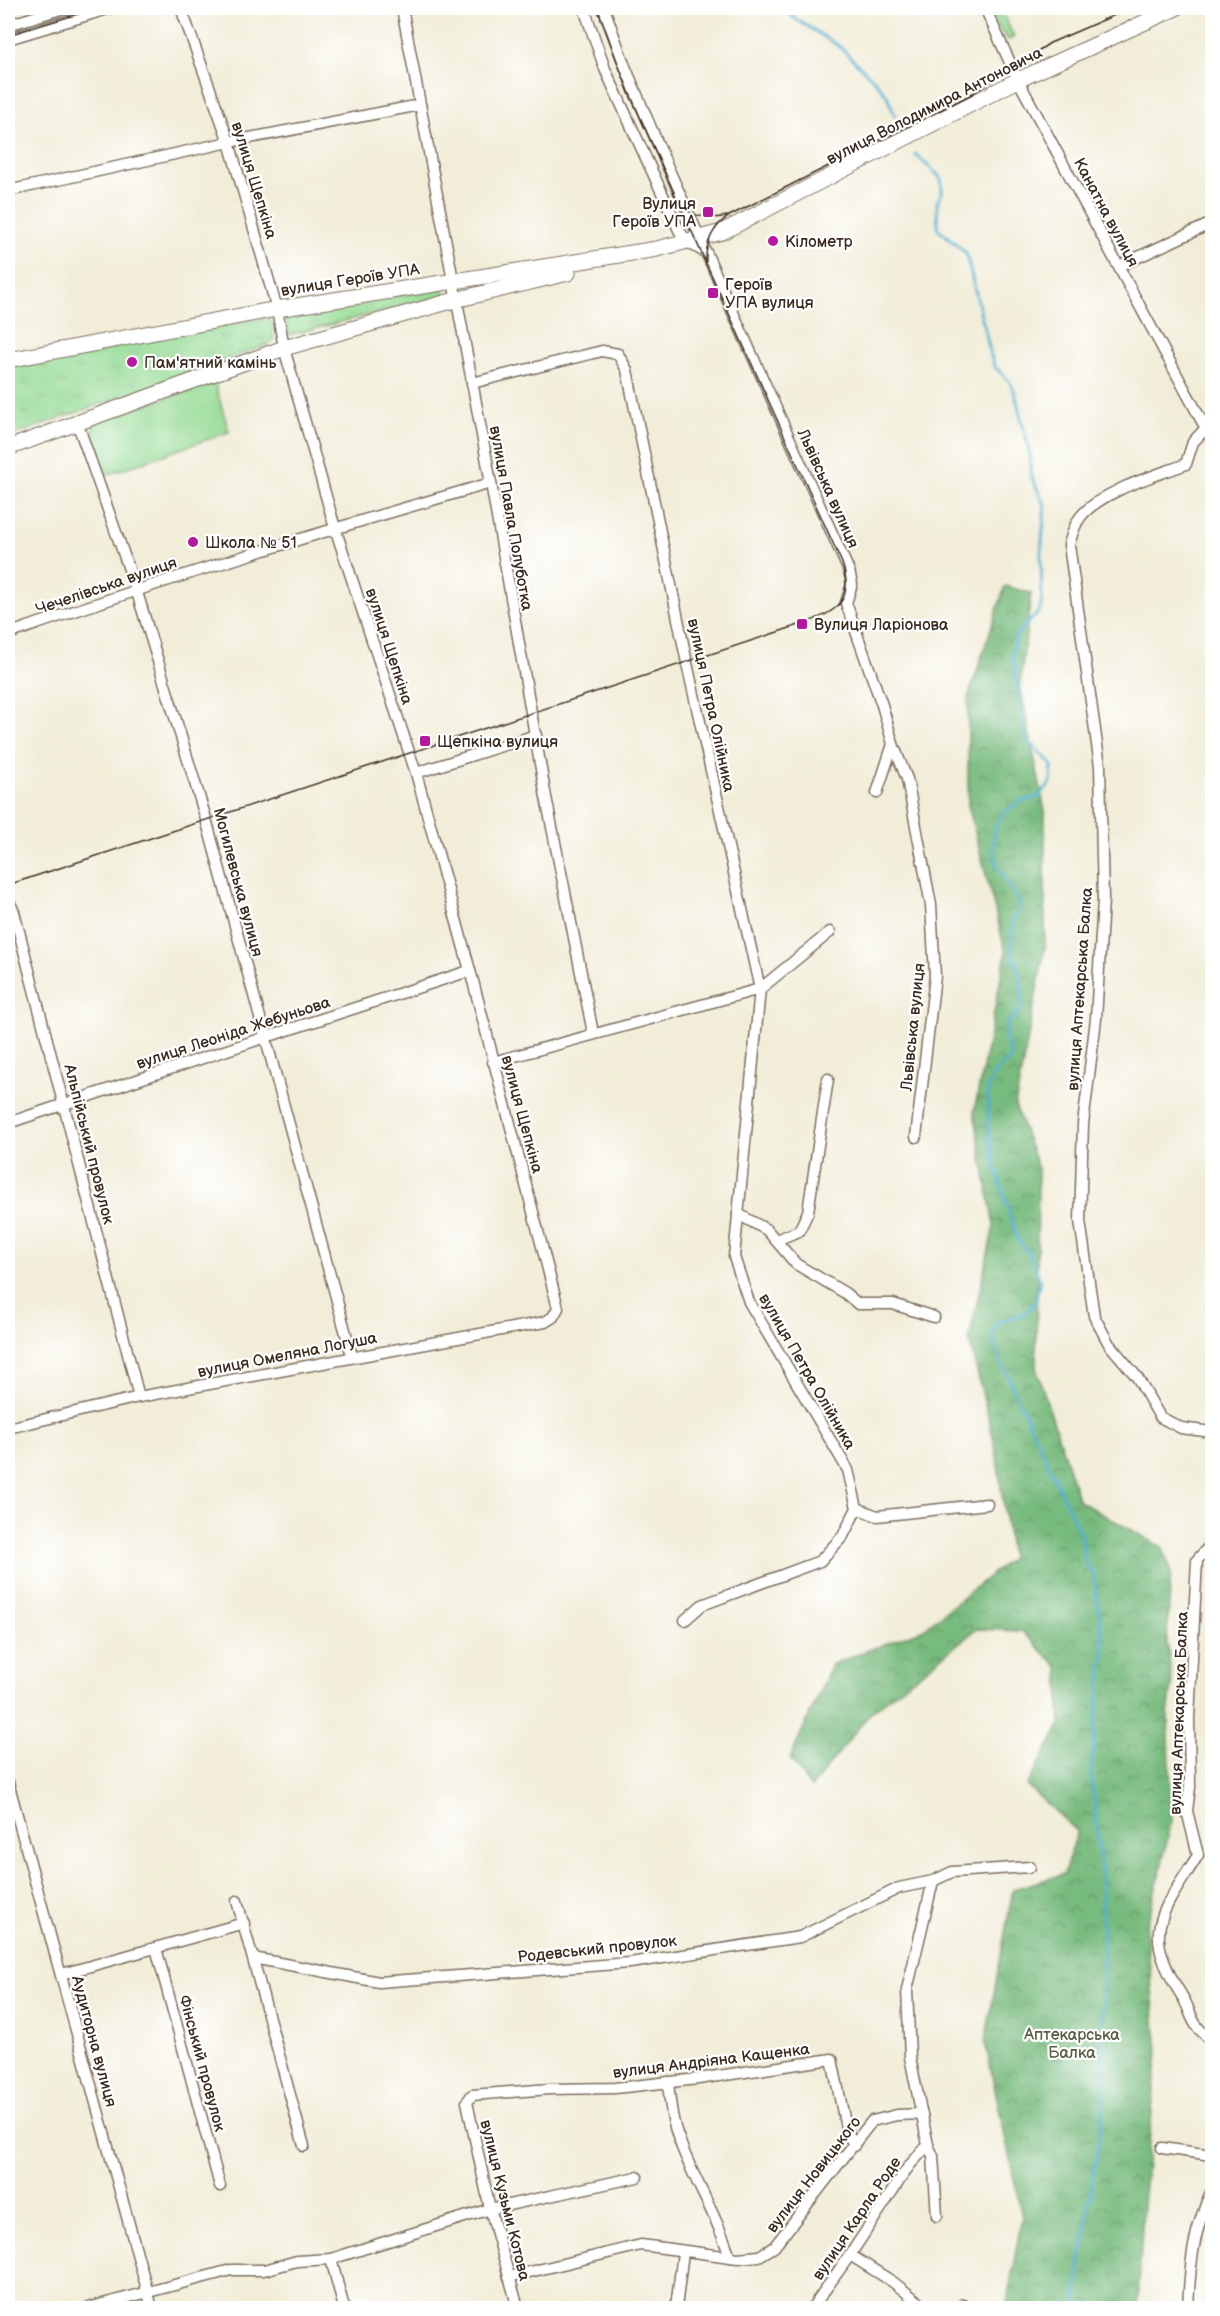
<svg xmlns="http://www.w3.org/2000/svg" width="1220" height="2316" font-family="'Balsamiq Sans',sans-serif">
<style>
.grass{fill:#95db94;stroke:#688259;stroke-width:1.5}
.forest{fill:url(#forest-crowns);stroke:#5a724e;stroke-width:1.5}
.park{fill:url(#park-tufts);stroke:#688259;stroke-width:1.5}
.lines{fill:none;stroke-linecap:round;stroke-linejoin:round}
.stream{stroke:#55b0d2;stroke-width:3}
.street-casing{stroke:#7b6e5f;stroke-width:13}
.secondary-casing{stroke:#7b6e5f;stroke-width:17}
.street{stroke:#fff;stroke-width:10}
.secondary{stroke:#fff;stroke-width:15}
.tram{stroke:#3b2a1e;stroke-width:1.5}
.poi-dot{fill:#b5179e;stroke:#fff;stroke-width:2}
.labels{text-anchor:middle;stroke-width:4.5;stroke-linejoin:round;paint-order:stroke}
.street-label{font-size:16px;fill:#3b2a1e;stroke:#fff}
.poi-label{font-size:16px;fill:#3b2a1e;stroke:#fff;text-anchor:start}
.park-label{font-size:16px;fill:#565f41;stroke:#fff}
</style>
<defs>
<pattern id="forest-crowns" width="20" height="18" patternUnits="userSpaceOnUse" patternTransform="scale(1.5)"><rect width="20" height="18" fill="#78bb7e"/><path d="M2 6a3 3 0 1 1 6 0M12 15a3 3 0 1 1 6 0" fill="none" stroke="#649867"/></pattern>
<pattern id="park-tufts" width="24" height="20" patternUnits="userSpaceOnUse" patternTransform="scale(1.5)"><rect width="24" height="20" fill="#95db94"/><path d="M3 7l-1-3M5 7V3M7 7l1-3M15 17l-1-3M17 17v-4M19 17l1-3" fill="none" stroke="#81bc7f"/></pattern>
</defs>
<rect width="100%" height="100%" fill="#fff"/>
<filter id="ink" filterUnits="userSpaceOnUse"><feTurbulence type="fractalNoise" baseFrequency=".0167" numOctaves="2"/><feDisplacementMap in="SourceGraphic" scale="12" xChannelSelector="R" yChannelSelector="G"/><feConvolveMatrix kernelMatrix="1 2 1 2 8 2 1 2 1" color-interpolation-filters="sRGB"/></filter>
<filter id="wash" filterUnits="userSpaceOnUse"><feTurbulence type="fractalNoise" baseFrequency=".008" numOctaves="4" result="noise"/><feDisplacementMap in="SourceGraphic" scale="24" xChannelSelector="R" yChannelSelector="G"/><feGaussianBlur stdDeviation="1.35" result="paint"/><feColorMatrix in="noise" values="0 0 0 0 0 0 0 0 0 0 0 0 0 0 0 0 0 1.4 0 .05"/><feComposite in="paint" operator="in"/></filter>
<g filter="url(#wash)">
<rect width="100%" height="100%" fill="#f1edd8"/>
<!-- grass -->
<g class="grass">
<polygon points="991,8 1000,8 1014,37 1009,40 1001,32"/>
<polygon points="214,381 229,432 103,476 92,424"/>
</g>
<!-- forest -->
<polygon class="forest" points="1005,586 1031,593 1020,686 1045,811 1045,948 1015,1105 1038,1169 1036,1368 1079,1501 1162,1547 1171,1570 1167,1641 1172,1684 1168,1715 1172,1821 1146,1929 1158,2051 1143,2205 1138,2308 1006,2308 1022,2217 985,2042 1013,1889 1064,1874 1077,1831 1027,1786 1061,1724 1059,1668 1022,1631 977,1629 871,1712 811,1788 790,1759 832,1664 924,1629 1011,1558 995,1445 969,1339 994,1226 974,1112 1006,953 968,805 968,698"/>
<!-- park -->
<g class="park">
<polygon points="444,288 445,296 289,335 285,314"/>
<polygon points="270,318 274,338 269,344 8,437 8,356"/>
</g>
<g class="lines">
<!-- stream -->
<g class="stream">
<polyline points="786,8 794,18 839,46 876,82 887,96 895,116"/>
<polyline points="915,154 940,177 942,184 942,192 937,203 938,229 966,253 991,356 995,367 1009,381 1015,393 1030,454 1031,476 1045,505 1041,554 1042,602 1039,612 1015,636 1012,654 1020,699 1024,736 1052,765 1051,783 1038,797 1019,802 1003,813 995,829 993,847 997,866 1019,901 1019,909 1013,919 1011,949 1020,973 1022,999 1021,1007 1007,1025 1005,1034 1011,1057 993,1075 988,1087 988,1125 992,1154 1017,1238 1031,1257 1040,1280 1035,1303 1026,1313 998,1322 992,1334 994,1346 1082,1538 1085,1559 1089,1570 1093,1570 1104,1651 1091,1769 1102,1882 1104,2101 1076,2295 1079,2308"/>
</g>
</g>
</g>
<g filter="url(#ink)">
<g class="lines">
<defs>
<g id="street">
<polyline points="402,8 491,483 545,792 593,1033"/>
<polyline points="584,8 605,69 679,230 686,241 706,253"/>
<polyline points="604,8 624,64 665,161 849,571 852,584 846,603 882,705 893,744 907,779 931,905 935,976 916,1137"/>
<polyline points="985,8 1018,80 1212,440"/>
<polyline points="8,25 64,8"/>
<polyline points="8,39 111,8"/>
<polyline points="8,191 229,142 420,105"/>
<polyline points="1119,266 1212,223"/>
<polyline points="472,383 602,351 618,354 627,370 688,668 760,989 734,1257 749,1302 848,1470 857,1508 843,1536 820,1561 702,1605 685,1620"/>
<polyline points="77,422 136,589 206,819 352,1356"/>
<path d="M1206,428L1193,442L1186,464C1155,476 1104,490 1082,515C1075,523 1072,534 1069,545L1100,766L1103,900L1096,1019L1083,1124L1080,1221L1094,1316L1109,1344L1137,1377L1160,1417L1181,1428L1212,1432"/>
<path d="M8,634C167,578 328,530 491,483"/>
<polyline points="416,773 536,735"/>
<polyline points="877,793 893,744"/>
<polyline points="8,899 14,912 139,1397"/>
<polyline points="493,1062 760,989 830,932"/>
<polyline points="8,1123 266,1037 469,971"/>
<polyline points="738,1214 767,1230 796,1264 845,1293 858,1304 893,1304 934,1317"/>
<polyline points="776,1240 799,1231 808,1212 828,1079"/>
<polyline points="8,1428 139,1397 545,1322 553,1317 558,1308 474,985 416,773 335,528 284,348 277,309 229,142 181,8"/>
<polyline points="857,1508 877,1516 987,1504"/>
<path d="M1212,1543L1197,1560L1189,1718L1190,1787L1187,1811L1198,1855C1161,1915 1140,1929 1182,1996C1188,2005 1190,2016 1196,2025C1200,2031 1207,2036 1212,2042"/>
<polyline points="8,1782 152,2308"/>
<polyline points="933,1881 907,1990 910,2057 928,2145 933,2156 937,2216"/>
<polyline points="237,1901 304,2146"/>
<polyline points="156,1948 220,2186"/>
<polyline points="253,1958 379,1982 630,1963 800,1937 899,1888 933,1881 952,1872 1030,1867"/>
<polyline points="62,1974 244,1923"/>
<path d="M668,2082C670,2102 672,2123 680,2142C694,2181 718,2217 730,2257"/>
<polyline points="1162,2148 1212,2155"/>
<polyline points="850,2255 893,2282 926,2308"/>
<polyline points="331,2259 344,2308"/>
<polyline points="509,2277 641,2245 738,2258 759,2256 774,2247 872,2121 897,2115 922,2114"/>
<polyline points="88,2308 231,2270 264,2270 297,2261 331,2259 490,2209 637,2177"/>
<polyline points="518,2308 490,2209 467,2102 472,2095 550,2089 615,2088 698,2079 832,2059 846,2128 854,2146"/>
<polyline points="676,2308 683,2252"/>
<polyline points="812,2308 850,2255 909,2166 928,2145"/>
<polyline points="962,2308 963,2304"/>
<path d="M1188,2308C1190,2264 1193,2231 1212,2190"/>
</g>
<g id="secondary">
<polyline points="8,360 277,309 657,249 722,232 1018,80 1176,8"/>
<polyline points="8,448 284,348 455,300 568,273"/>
</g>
</defs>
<!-- street casing -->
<use href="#street" class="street-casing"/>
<!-- secondary casing -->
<use href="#secondary" class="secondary-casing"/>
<!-- street -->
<use href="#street" class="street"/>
<!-- secondary -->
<use href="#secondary" class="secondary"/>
<!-- tram -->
<g class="tram">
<polyline points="8,35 98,8"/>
<path d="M679,206C693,216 710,220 727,216"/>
<path d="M706,262C705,244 713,226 729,216L970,95L1050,43L1131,8"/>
<path d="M8,885L802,624C836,613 855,601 842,563L629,93L597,8"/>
</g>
</g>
</g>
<!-- markers -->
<g class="poi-dot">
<rect x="702" y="206" width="12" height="12" rx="3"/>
<circle cx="773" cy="241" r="6"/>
<rect x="707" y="287" width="12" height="12" rx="3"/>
<circle cx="132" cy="362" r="6"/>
<circle cx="193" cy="542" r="6"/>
<rect x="796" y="618" width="12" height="12" rx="3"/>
<rect x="419" y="735" width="12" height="12" rx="3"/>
</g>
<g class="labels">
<!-- street labels -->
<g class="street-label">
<text transform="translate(934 105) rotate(-27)" y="6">вулиця Володимира Антоновича</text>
<text transform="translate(255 180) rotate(73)" y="6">вулиця Щепкіна</text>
<text transform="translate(1107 212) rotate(62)" y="6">Канатна вулиця</text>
<text transform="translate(350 279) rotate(-9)" y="6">вулиця Героїв УПА</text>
<text transform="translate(829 488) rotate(66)" y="6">Львівська вулиця</text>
<text transform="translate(512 518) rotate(80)" y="6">вулиця Павла Полуботка</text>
<text transform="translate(106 585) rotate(-19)" y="6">Чечелівська вулиця</text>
<text transform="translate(390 646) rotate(72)" y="6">вулиця Щепкіна</text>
<text transform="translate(712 705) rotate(78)" y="6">вулиця Петра Олійника</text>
<text transform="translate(239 882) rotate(75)" y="6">Могилевська вулиця</text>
<text transform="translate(1079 989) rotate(-86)" y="6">вулиця Аптекарська Балка</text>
<text transform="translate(912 1027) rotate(-84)" y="6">Львівська вулиця</text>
<text transform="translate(233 1032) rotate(-18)" y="6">вулиця Леоніда Жебуньова</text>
<text transform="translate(523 1114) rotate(75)" y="6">вулиця Щепкіна</text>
<text transform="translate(90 1144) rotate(76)" y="6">Альпійський провулок</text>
<text transform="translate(287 1354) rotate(-11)" y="6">вулиця Омеляна Логуша</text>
<text transform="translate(808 1371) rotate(60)" y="6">вулиця Петра Олійника</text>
<text transform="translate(1178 1713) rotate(-88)" y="6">вулиця Аптекарська Балка</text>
<text transform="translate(597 1948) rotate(-6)" y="6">Родевський провулок</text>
<text transform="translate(95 2041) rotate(75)" y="6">Аудиторна вулиця</text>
<text transform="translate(711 2060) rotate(-7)" y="6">вулиця Андріяна Кащенка</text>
<text transform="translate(203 2063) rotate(75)" y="6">Фінський провулок</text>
<text transform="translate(813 2174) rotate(-52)" y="6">вулиця Новицького</text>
<text transform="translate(506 2200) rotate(76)" y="6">вулиця Кузьми Котова</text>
<text transform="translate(856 2218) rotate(-56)" y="6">вулиця Карла Роде</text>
</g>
<!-- poi labels -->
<g class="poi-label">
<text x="696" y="209" text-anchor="end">Вулиця<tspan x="696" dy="18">Героїв УПА</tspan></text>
<text x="785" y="247">Кілометр</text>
<text x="725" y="290">Героїв<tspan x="725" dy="18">УПА вулиця</tspan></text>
<text x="144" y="368">Пам'ятний камінь</text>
<text x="205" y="548">Школа № 51</text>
<text x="814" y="630">Вулиця Ларіонова</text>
<text x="437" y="747">Щепкіна вулиця</text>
</g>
<!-- park labels -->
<g class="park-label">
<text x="1072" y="2040">Аптекарська<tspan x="1072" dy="18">Балка</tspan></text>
</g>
</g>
<!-- margin -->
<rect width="1220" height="2316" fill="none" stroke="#fff" stroke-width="30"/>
</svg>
